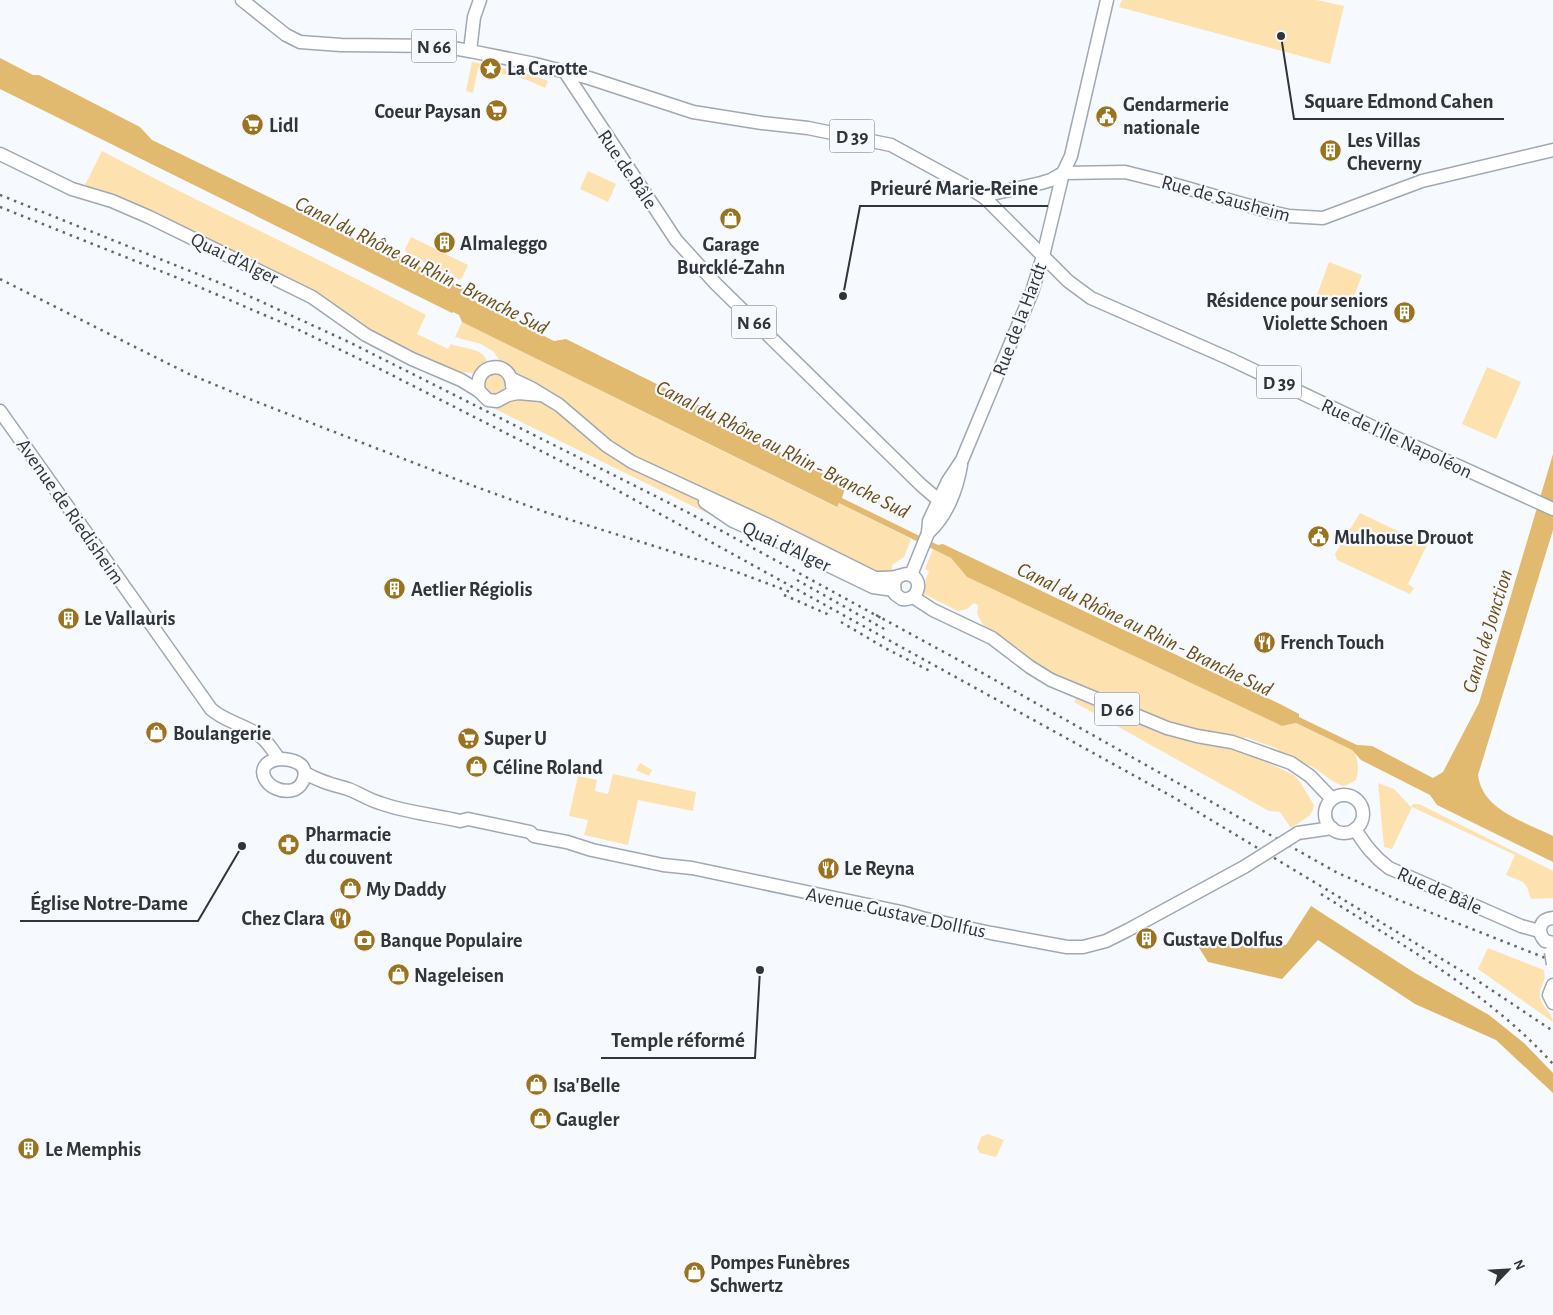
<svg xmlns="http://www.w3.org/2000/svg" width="1553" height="1315" font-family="'Alegreya Sans',sans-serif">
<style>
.green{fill:#fde2af}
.forest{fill:#deb66a}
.water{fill:#e2ba6f}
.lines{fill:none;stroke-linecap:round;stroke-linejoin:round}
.major-casing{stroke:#a0a8b1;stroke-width:15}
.major{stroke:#fff;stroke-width:12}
.rail{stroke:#63666a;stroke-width:2.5;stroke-dasharray:2.5 5;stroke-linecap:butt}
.major-bridge-casing{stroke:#a0a8b1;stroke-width:15;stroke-linecap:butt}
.major-bridge{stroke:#fff;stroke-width:12}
.labels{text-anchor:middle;stroke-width:4.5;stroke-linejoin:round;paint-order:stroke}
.shield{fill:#f6f9fd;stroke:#6c6f73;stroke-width:1}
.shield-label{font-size:19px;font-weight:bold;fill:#313438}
.poi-label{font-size:20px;font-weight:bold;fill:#313438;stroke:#f6f9fd;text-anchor:start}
.street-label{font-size:20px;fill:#313438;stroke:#f6f9fd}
.water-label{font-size:21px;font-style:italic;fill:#6b5016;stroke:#f6f9fd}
.leader{fill:none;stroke:#313438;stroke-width:2}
.callout-dot{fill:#313438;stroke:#f6f9fd;stroke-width:2}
.callout-label{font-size:21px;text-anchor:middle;font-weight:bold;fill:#313438;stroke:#f6f9fd;stroke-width:4.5;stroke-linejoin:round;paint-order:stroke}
</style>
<rect width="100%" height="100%" fill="#f6f9fd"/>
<!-- green -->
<g class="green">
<polygon points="1122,0 1316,0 1344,6 1330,64 1119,7"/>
<polygon points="472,62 523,72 548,81 545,88 525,79 478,68 473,93 466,91"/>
<path d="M102,151C209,208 319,258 426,315L417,334L448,349L451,344C462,349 485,347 487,363L473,373L452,371L377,336L85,185Z"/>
<polygon points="588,171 616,184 608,202 580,189"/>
<path d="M411,237L468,265L462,278L459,280L453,274L443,271L433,264L423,262C420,256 414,255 407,254L405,249Z"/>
<polygon points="1329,262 1362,275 1349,310 1316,298"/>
<polygon points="462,322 836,507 839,503 911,539 904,557 892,565 892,569 895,571 878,576 637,460 518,378 509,367 499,360 494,352 481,344 455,337"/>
<polygon points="1487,367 1521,382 1496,439 1462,424"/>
<circle cx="495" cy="384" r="10"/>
<polygon points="518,397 537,399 547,403 629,466 700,502 723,521 495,409"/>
<polygon points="1360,513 1427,545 1408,584 1414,588 1410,594 1337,560 1335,554"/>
<path d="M933,549L951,558L967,577L1282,726L1296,723L1352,750C1359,759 1359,769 1356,780L1347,785L1343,786L1334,782L1313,767L1277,753L1278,749L1245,737L1242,740L1191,732L1053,676L999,635L983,625L977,614L978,605L974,603L967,609L958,611L924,594V584L929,571L925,569Z"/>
<polygon points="1077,698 1182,739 1244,752 1294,775 1300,782 1314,805 1313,810 1309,816 1291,828 1280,812 1269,811 1074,702"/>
<polygon points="640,763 652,770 649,776 636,770"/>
<polygon points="613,774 696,792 693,811 638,800 628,845 584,835 588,820 569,816 578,776 597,780 595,791 608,794"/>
<polygon points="1378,783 1394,789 1411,807 1413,804 1419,804 1553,871 1553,898 1531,899 1527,887 1523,882 1506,875 1515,855 1412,807 1392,849 1384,847"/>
<path d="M1488,948L1544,970C1547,984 1538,987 1540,997C1542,1008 1551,1010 1553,1022L1478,969Z"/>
<polygon points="988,1134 1004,1140 996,1157 980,1153 977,1148 981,1137"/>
</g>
<!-- forest -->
<polygon class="forest" points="1311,906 1415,973 1489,1015 1524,1043 1553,1073 1553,1093 1496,1040 1415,1004 1318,940 1282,979 1208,962 1196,943 1286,945"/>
<!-- water -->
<path class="water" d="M0,58L33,75H39L140,127L152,140L371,247L376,246L381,247L463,288L464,291L463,295L554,341L566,339L703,407L702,414L846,485L842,498L938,545L943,544L1284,706L1299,714V717L1357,745L1372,746L1433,778L1443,772L1479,703L1553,454V530L1478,775C1482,810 1525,822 1553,836V862L1437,805L1430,795L1361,760L1352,750L1296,723L1282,726L967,577L951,558L845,506L839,503L837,507L468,325L462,322L459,315L453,312L452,313L0,89Z"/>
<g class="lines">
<defs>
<g id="major">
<polyline points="242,0 286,35 300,42 341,45 441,46 470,51 535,64 589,78 693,112 762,123 808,128 891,145 968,187 985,198 1068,281 1091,298 1230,359 1394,437 1553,509"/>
<polyline points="470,51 474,17 480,0"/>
<polyline points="565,72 676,240 716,284 921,485 942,503 942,516"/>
<polyline points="0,154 72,189 112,201 149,217 312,297 366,335 412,359 461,380 479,391 488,400 497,401 508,395 518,393 541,395"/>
<polyline points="985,198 992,194 1041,183 1051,180 1063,173 1125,172 1169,183 1271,212 1289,216 1323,218 1422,181 1553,150"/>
<path d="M512,379L531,388L559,405L607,446L632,462L768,525L875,578C882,578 889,578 896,577C900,576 903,574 908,574C924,577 920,601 902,599L895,594L894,583L898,576"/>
<path d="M479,391C472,363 512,358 512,386"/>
<path d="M0,411L211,709C223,720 238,723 252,731C265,737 271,748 279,759"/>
<polyline points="705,502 733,521 780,542 873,587 894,590"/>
<path d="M928,533C947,516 957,489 961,465"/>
<polyline points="911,575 928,533 929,521 948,481 962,460 1032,292 1043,256 1063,173 1071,156 1107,0"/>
<polyline points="913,597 933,610 992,638 1030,667 1051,680 1167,728 1197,736 1232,742 1291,763 1310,776 1332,799"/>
<path d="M279,759C285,759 293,760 298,763C310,769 304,787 293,790C268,796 248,764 279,759Z"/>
<path d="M305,773C321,782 331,784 348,789C359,793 369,800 380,803C405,812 434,815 460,821L468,819L530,832L534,836L567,842L592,850L663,865L692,868L901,912L922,918L991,933L1067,947H1083L1106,941L1128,930L1244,867"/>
<circle cx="1344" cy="814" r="19"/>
<path d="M1355,829C1365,845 1374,857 1389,868L1521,926L1539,931"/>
<polyline points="1298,833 1332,828"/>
<path d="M1553,918C1540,919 1536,931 1545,941L1553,943"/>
<polyline points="1553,985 1549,995 1553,1003"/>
</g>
</defs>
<!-- major casing -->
<use href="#major" class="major-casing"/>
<!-- major -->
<use href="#major" class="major"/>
<!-- rail -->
<g class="rail">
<polyline points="0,195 225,285 351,343 689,513 881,618"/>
<polyline points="0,207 183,280 297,329 378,368 604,483 1173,797 1475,979 1553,1031"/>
<polyline points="0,279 149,354 189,374 252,400 471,485 545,512 734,571 793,593"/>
<polyline points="797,580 886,630"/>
<polyline points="784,595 832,616"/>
<polyline points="876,615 986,675 1336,872 1396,899 1553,961"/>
<polyline points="841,622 885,648 930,671"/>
<path d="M1321,894C1402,945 1488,992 1553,1064"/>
</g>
<defs>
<g id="major-bridge">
<polyline points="1244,867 1298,833"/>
<polyline points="1551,952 1553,964"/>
</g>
</defs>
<!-- major-bridge casing -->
<use href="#major-bridge" class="major-bridge-casing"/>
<!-- major-bridge -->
<use href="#major-bridge" class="major-bridge"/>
</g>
<!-- icons -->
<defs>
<symbol id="sight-disc" viewBox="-11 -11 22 22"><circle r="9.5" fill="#99731e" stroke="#f6f9fd"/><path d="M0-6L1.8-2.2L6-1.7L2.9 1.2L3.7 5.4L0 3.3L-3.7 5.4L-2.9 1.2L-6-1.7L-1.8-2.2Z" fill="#fff"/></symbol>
<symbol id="supermarket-disc" viewBox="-11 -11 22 22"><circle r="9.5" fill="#99731e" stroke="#f6f9fd"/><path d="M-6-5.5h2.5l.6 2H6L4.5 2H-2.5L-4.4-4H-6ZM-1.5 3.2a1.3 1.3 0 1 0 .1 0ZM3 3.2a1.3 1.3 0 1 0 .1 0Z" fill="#fff"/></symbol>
<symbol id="civic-disc" viewBox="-11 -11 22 22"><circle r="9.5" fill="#99731e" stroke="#f6f9fd"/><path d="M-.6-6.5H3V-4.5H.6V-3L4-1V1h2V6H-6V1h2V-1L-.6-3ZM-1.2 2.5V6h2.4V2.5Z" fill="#fff"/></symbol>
<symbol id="building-disc" viewBox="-11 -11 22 22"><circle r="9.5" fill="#99731e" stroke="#f6f9fd"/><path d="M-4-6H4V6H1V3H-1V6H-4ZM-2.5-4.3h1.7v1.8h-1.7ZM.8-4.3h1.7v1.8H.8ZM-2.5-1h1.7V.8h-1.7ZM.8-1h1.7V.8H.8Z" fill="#fff"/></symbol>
<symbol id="shop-disc" viewBox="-11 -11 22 22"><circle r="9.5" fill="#99731e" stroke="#f6f9fd"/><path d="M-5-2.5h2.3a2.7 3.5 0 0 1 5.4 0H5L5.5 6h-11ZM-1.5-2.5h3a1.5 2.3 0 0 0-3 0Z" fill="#fff"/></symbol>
<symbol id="restaurant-disc" viewBox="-11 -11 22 22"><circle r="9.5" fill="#99731e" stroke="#f6f9fd"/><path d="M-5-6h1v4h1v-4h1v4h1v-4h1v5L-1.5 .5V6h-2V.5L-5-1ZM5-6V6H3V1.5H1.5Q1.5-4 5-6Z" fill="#fff"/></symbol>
<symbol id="pharmacy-disc" viewBox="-11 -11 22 22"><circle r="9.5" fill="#99731e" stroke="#f6f9fd"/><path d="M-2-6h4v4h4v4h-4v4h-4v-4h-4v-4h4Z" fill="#fff"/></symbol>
<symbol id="bank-disc" viewBox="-11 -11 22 22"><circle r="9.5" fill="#99731e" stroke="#f6f9fd"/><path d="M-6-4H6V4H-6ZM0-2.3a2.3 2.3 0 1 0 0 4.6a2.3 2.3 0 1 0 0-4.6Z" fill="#fff"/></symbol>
</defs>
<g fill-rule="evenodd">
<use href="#sight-disc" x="478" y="56" width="25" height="25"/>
<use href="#supermarket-disc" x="484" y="98" width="25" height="25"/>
<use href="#civic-disc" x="1094" y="104" width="25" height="25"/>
<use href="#supermarket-disc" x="240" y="112" width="25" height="25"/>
<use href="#building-disc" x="1318" y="138" width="25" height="25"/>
<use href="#shop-disc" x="718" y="206" width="25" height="25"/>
<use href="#building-disc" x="432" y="230" width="25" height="25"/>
<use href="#building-disc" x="1392" y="300" width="25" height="25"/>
<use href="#civic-disc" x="1306" y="524" width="25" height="25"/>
<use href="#building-disc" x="382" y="576" width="25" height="25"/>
<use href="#building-disc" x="56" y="606" width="25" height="25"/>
<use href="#restaurant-disc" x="1252" y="630" width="25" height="25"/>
<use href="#shop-disc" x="144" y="720" width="25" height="25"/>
<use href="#supermarket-disc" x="456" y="726" width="25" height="25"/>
<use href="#shop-disc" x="464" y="754" width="25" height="25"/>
<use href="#pharmacy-disc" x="276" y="832" width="25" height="25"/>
<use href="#restaurant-disc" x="816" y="856" width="25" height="25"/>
<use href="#shop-disc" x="338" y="876" width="25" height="25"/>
<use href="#restaurant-disc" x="328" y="906" width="25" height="25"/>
<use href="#building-disc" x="1134" y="926" width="25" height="25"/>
<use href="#bank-disc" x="352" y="928" width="25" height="25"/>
<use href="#shop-disc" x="386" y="962" width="25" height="25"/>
<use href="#shop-disc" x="524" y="1072" width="25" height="25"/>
<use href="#shop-disc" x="528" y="1106" width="25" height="25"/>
<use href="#building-disc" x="16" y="1136" width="25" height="25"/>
<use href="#shop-disc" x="682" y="1260" width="25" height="25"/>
</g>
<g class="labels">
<!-- shield labels -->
<g class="shield">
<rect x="411.5" y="29.5" width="45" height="33" rx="4"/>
<rect x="829.5" y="119.5" width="45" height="33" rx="4"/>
<rect x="731.5" y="305.5" width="45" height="33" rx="4"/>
<rect x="1256.5" y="365.5" width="45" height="33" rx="4"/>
<rect x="1094.5" y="692.5" width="45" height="33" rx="4"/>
</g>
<g class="shield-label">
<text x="434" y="53">N 66</text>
<text x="852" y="143">D 39</text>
<text x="754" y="329">N 66</text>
<text x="1279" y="389">D 39</text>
<text x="1117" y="716">D 66</text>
</g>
<!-- poi labels -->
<g class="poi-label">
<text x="507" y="75">La Carotte</text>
<text x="1123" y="111">Gendarmerie<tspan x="1123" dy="23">nationale</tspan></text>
<text x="481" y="118" text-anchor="end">Coeur Paysan</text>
<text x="269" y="132">Lidl</text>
<text x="1347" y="147">Les Villas<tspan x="1347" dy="23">Cheverny</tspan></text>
<text x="460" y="250">Almaleggo</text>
<text x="731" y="251" text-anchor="middle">Garage<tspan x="731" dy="23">Burcklé-Zahn</tspan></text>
<text x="1388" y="307" text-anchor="end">Résidence pour seniors<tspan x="1388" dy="23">Violette Schoen</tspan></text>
<text x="1334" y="544">Mulhouse Drouot</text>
<text x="411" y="596">Aetlier Régiolis</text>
<text x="84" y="625">Le Vallauris</text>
<text x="1280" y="649">French Touch</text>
<text x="173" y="740">Boulangerie</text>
<text x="484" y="745">Super U</text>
<text x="493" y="774">Céline Roland</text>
<text x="305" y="841">Pharmacie<tspan x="305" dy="23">du couvent</tspan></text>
<text x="844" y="875">Le Reyna</text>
<text x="366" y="896">My Daddy</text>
<text x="325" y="925" text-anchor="end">Chez Clara</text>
<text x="1163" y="946">Gustave Dolfus</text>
<text x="380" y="947">Banque Populaire</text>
<text x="414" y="982">Nageleisen</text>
<text x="553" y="1092">Isa'Belle</text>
<text x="556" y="1126">Gaugler</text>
<text x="45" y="1156">Le Memphis</text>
<text x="710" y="1269">Pompes Funèbres<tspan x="710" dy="23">Schwertz</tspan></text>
</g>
<!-- street labels -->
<g class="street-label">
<text transform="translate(628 169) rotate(56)" y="7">Rue de Bâle</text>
<text transform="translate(1226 198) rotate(15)" y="7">Rue de Sausheim</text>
<text transform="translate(235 258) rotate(26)" y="7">Quai d'Alger</text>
<text transform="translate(1019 319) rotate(-69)" y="7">Rue de la Hardt</text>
<text transform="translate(1397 438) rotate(25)" y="7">Rue de l'Île Napoléon</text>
<text transform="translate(71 511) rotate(55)" y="7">Avenue de Riedisheim</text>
<text transform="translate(787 546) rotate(25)" y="7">Quai d'Alger</text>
<text transform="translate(1440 890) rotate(24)" y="7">Rue de Bâle</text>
<text transform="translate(896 912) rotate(12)" y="7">Avenue Gustave Dollfus</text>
</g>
<!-- water labels -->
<g class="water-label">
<text transform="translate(422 265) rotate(27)" y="7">Canal du Rhône au Rhin - Branche Sud</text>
<text transform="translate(783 449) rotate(27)" y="7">Canal du Rhône au Rhin - Branche Sud</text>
<text transform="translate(1145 629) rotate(26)" y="7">Canal du Rhône au Rhin - Branche Sud</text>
<text transform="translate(1487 631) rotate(-73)" y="7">Canal de Jonction</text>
</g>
</g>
<!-- callouts -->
<path class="leader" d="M1281 36L1294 119H1504M843 296L860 206H1048M242 846L198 921H20M760 970L755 1058H601"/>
<g class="callout-dot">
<circle cx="1281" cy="36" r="5"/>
<circle cx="843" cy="296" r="5"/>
<circle cx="242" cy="846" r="5"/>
<circle cx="760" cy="970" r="5"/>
</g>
<g class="callout-label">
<text x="1399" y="108">Square Edmond Cahen</text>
<text x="954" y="195">Prieuré Marie-Reine</text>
<text x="109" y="910">Église Notre-Dame</text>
<text x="678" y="1047">Temple réformé</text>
</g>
<!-- north arrow -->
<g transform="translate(1508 1270) rotate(65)" stroke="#f6f9fd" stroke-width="4" paint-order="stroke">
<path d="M0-4L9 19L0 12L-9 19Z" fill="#313438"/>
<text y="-8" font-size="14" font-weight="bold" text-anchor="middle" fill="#313438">N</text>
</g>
</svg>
